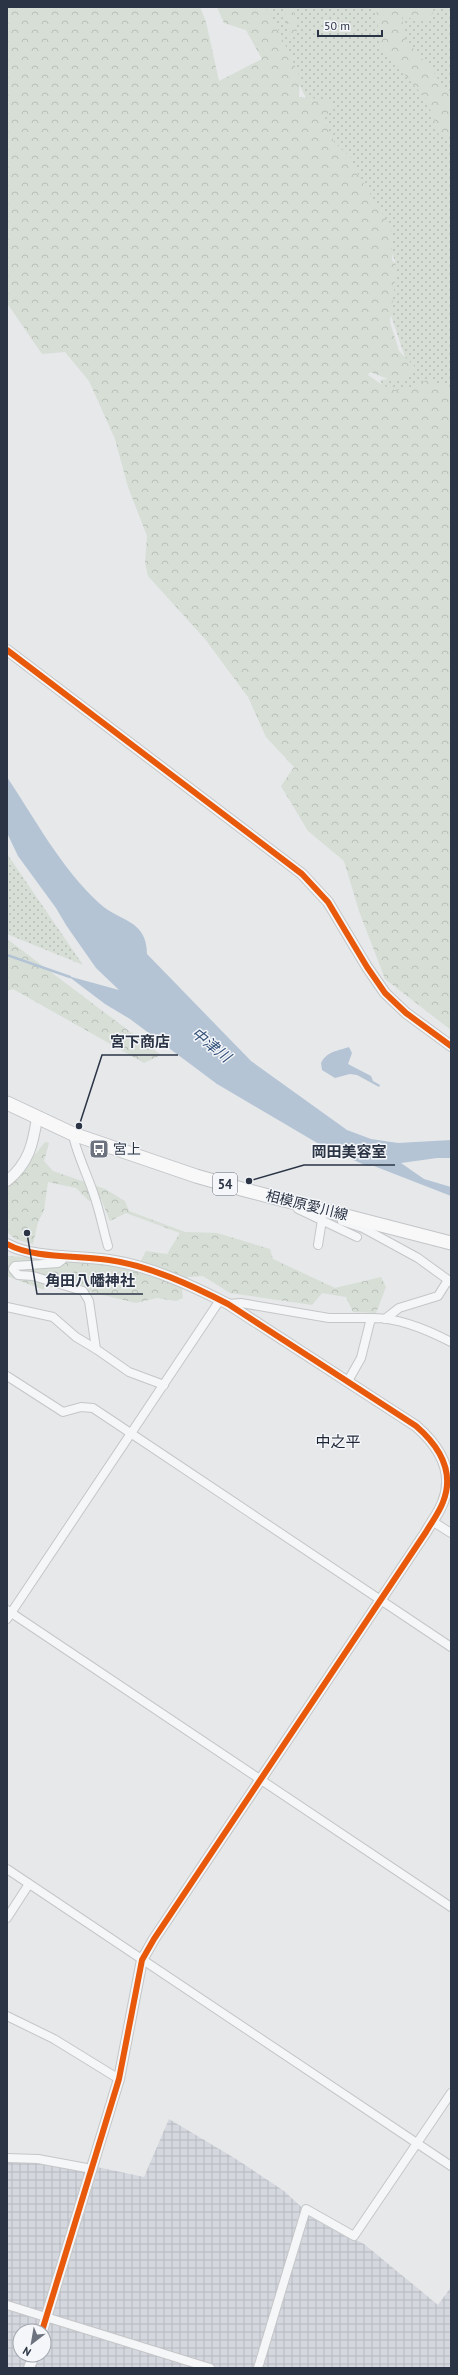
<svg xmlns="http://www.w3.org/2000/svg" width="458" height="2375" font-family="'PT Sans','Noto Sans JP',sans-serif">
<style>
.industrial{fill:url(#industrial-grid);fill-rule:evenodd}
.grass{fill:url(#grass-dots)}
.forest{fill:url(#forest-crowns)}
.water{fill:#b4c4d5}
.lines{fill:none;stroke-linecap:round;stroke-linejoin:round}
.stream{stroke:#b4c4d5;stroke-width:2.5}
.minor-casing{stroke:#c4c6c8;stroke-width:10}
.tertiary-casing{stroke:#c4c6c8;stroke-width:12}
.primary-casing{stroke:#c2c5c8;stroke-width:15}
.minor{stroke:#f5f6f7;stroke-width:8}
.tertiary{stroke:#f5f6f7;stroke-width:10}
.primary{stroke:#f8f8f8;stroke-width:13}
.cycleway-casing{stroke:#f4f6f9;stroke-width:8}
.cycleway{stroke:#e8590c;stroke-width:6}
.labels{text-anchor:middle;stroke-width:3;stroke-linejoin:round;paint-order:stroke}
.shield{fill:#f4f6f9;stroke:#676e7b;stroke-width:1}
.shield-label{font-size:13px;font-weight:bold;fill:#2b3445}
.poi-label{font-size:14px;fill:#2b3445;stroke:#f4f6f9;text-anchor:start}
.street-label{font-size:14px;fill:#2b3445;stroke:#f4f6f9}
.water-label{font-size:15px;font-style:italic;fill:#34527a;stroke:#f4f6f9}
.neighbourhood-label{font-size:15px;fill:#1d2536;stroke:#f4f6f9}
.leader{fill:none;stroke:#2b3445;stroke-width:1.5}
.callout-dot{fill:#2b3445;stroke:#f4f6f9;stroke-width:1.5}
.callout-label{font-size:15px;text-anchor:middle;font-weight:bold;fill:#2b3445;stroke:#f4f6f9;stroke-width:3;stroke-linejoin:round;paint-order:stroke}
</style>
<defs>
<pattern id="industrial-grid" width="8" height="8" patternUnits="userSpaceOnUse"><rect width="8" height="8" fill="#d4d7dd"/><path d="M0 4h8M4 0v8" fill="none" stroke="#b6b9bf"/></pattern>
<pattern id="grass-dots" width="8" height="8" patternUnits="userSpaceOnUse"><rect width="8" height="8" fill="#d6ded6"/><path d="M2 2h.1M6 6h.1" fill="none" stroke="#b8bfb9" stroke-width="1.8" stroke-linecap="round"/></pattern>
<pattern id="forest-crowns" width="20" height="18" patternUnits="userSpaceOnUse"><rect width="20" height="18" fill="#d6ded6"/><path d="M2 6a3 3 0 1 1 6 0M12 15a3 3 0 1 1 6 0" fill="none" stroke="#b8bfb9"/></pattern>
</defs>
<rect width="100%" height="100%" fill="#e6e8ea"/>
<!-- industrial -->
<path class="industrial" d="M169,2119L236,2159L284,2191L309,2214L325,2225L364,2244L438,2305L451,2287V2368H7V2160L97,2167L144,2177ZM20,2331H44V2355H20Z"/>
<!-- grass -->
<g class="grass">
<polygon points="261,7 451,7 451,397 390,408 380,380 407,376 406,360 389,309 395,261 368,193 333,143 304,94"/>
<polygon points="7,854 83,965 7,934"/>
</g>
<!-- forest -->
<g class="forest">
<path d="M7,7H200L206,22L219,81L262,59L246,30L224,23L217,7H263L270,12L300,77L299,97L329,100L332,106L324,120L334,142L351,158L356,171L392,229V260L397,266L390,322L399,351L415,367L408,379L393,381L370,372L368,375C395,394 397,394 427,380L446,386L448,391L451,393V1030L385,979L359,911L344,861L308,831L281,786L294,767L266,737L248,697L205,639L148,576L145,563L147,536L128,487L115,439L89,381L65,352L42,354L7,303Z"/>
<polygon points="284,7 292,7 293,9 297,32 290,38"/>
<polygon points="376,7 424,7 433,12 430,21 402,17 405,39 432,70 451,99 451,136 439,135 427,100 380,47"/>
<polygon points="7,939 161,1055 144,1063 13,989 7,991"/>
<polygon points="45,1142 49,1143 44,1161 53,1171 105,1189 125,1201 129,1211 185,1232 217,1233 270,1249 273,1259 335,1288 381,1277 386,1287 376,1313 353,1312 346,1297 322,1293 312,1305 230,1293 203,1276 188,1277 182,1291 183,1298 176,1301 157,1298 136,1303 45,1281 44,1290 7,1276 7,1256 107,1262 136,1270 146,1251 167,1254 180,1233 126,1213 110,1221 101,1199 89,1201 76,1188 48,1182 44,1210 38,1222 33,1244 15,1239 7,1232 7,1189"/>
</g>
<!-- water -->
<g class="water">
<path d="M7,777C35,819 61,868 99,903C119,922 147,919 147,954L251,1061L347,1130L371,1139L398,1143L451,1140V1158H437L401,1163L424,1179L451,1187V1196L374,1166H367L324,1147L217,1084L130,1019L105,1004L68,976L119,990L96,968L66,925L56,908L18,856L7,833Z"/>
<path d="M349,1047L352,1053L348,1064L371,1076L373,1081L380,1085L379,1087L357,1075L350,1074L335,1078L322,1070L321,1063C327,1051 338,1051 349,1047Z"/>
</g>
<g class="lines">
<!-- stream -->
<polyline class="stream" points="7,955 70,977"/>
<defs>
<g id="minor">
<path d="M73,1134C74,1147 89,1179 94,1195C100,1212 103,1229 108,1246"/>
<polyline points="298,1209 357,1237"/>
<polyline points="342,1221 363,1228 418,1258 451,1282"/>
<polyline points="318,1245 322,1220"/>
<polyline points="62,1255 62,1260 58,1263 15,1266 13,1269 18,1275 33,1276 83,1291 89,1301 96,1349"/>
<polyline points="228,1304 241,1303 329,1318 371,1318"/>
<polyline points="7,1307 53,1317 76,1337 96,1349 129,1372 164,1385"/>
<polyline points="385,1319 399,1308 438,1296 448,1280"/>
<polyline points="7,1376 63,1412 81,1407 93,1408 451,1647"/>
<path d="M348,1381L361,1358L371,1318C397,1317 428,1330 451,1342"/>
<polyline points="432,1521 451,1533"/>
<polyline points="7,1610 451,1907"/>
<polyline points="7,1619 220,1300"/>
<polyline points="7,1869 451,2166"/>
<polyline points="7,1918 29,1884"/>
<polyline points="7,2016 54,2039 119,2079"/>
<polyline points="7,2158 38,2159 92,2169"/>
<polyline points="7,2305 210,2368"/>
<polyline points="258,2368 306,2209 354,2236 451,2093"/>
</g>
<g id="tertiary">
<polyline points="7,650 302,874 328,902 367,967 385,993 406,1013 451,1046"/>
<path d="M7,1181C29,1163 33,1144 37,1118"/>
<path d="M7,1244C34,1259 78,1255 109,1260C150,1266 191,1285 228,1304L416,1426C439,1446 455,1472 443,1502C439,1513 431,1523 426,1532L154,1939L142,1960L119,2079L42,2331"/>
<polyline points="29,2368 34,2355"/>
</g>
<polyline id="primary" points="7,1103 73,1134 196,1176 245,1190 451,1243"/>
</defs>
<!-- minor casing -->
<use href="#minor" class="minor-casing"/>
<!-- tertiary casing -->
<use href="#tertiary" class="tertiary-casing"/>
<!-- primary casing -->
<use href="#primary" class="primary-casing"/>
<!-- minor -->
<use href="#minor" class="minor"/>
<!-- tertiary -->
<use href="#tertiary" class="tertiary"/>
<!-- primary -->
<use href="#primary" class="primary"/>
<defs>
<g id="cycleway">
<polyline points="7,650 302,874 328,902 367,967 385,993 406,1013 451,1046"/>
<path d="M7,1244C34,1259 78,1255 109,1260C150,1266 191,1285 228,1304L416,1426C439,1446 455,1472 443,1502C439,1513 431,1523 426,1532L154,1939L142,1960L119,2079L42,2331"/>
</g>
</defs>
<!-- cycleway casing -->
<use href="#cycleway" class="cycleway-casing"/>
<!-- cycleway -->
<use href="#cycleway" class="cycleway"/>
</g>
<!-- icons -->
<defs>
<symbol id="bus-square" viewBox="-11 -11 22 22"><rect x="-9" y="-9" width="18" height="18" rx="4" fill="#6c737f" stroke="#f4f6f9"/><path d="M-5-6H5V4H4V6H2V4H-2V6H-4V4H-5ZM-3.5-4V0h7V-4ZM-3.5 1.2v1.5H-2V1.2ZM2 1.2v1.5H3.5V1.2Z" fill="#fff"/></symbol>
</defs>
<g fill-rule="evenodd">
<use href="#bus-square" x="88" y="1138" width="22" height="22"/>
</g>
<g class="labels">
<!-- shield labels -->
<rect class="shield" x="213" y="1173" width="24" height="22" rx="3"/>
<g class="shield-label">
<text x="225" y="1189">54</text>
</g>
<!-- poi labels -->
<g class="poi-label">
<text x="113" y="1154">宮上</text>
</g>
<!-- street labels -->
<g class="street-label">
<text transform="translate(307 1205) rotate(14)" y="5">相模原愛川線</text>
</g>
<!-- water labels -->
<g class="water-label">
<text transform="translate(211 1045) rotate(39)" y="5">中津川</text>
</g>
<!-- neighbourhood labels -->
<g class="neighbourhood-label">
<text x="338" y="1447">中之平</text>
</g>
</g>
<!-- callouts -->
<path class="leader" d="M79 1126L102 1055H178M249 1181L304 1165H395M27 1233L37 1294H143"/>
<g class="callout-dot">
<circle cx="79" cy="1126" r="4"/>
<circle cx="249" cy="1181" r="4"/>
<circle cx="27" cy="1233" r="4"/>
</g>
<g class="callout-label">
<text x="140" y="1047">宮下商店</text>
<text x="349" y="1157">岡田美容室</text>
<text x="90" y="1286">角田八幡神社</text>
</g>
<!-- border -->
<rect width="458" height="2375" fill="none" stroke="#2b3445" stroke-width="16"/>
<!-- north arrow -->
<g transform="translate(32 2343) rotate(211)"><circle r="19" fill="#f4f6f9" stroke="#a4a8b1"/>
<path d="M0-3L7 15L0 10L-7 15Z" fill="#6c737f"/>
<text y="-6" font-size="11" font-weight="bold" text-anchor="middle" fill="#2b3445">N</text>
</g>
<!-- scale -->
<path d="M318 30v6h64v-6" fill="none" stroke="#2b3445" stroke-width="2"/>
<text x="324" y="30" font-size="12" fill="#2b3445" stroke="#f4f6f9" stroke-width="3" paint-order="stroke">50 m</text>
</svg>
